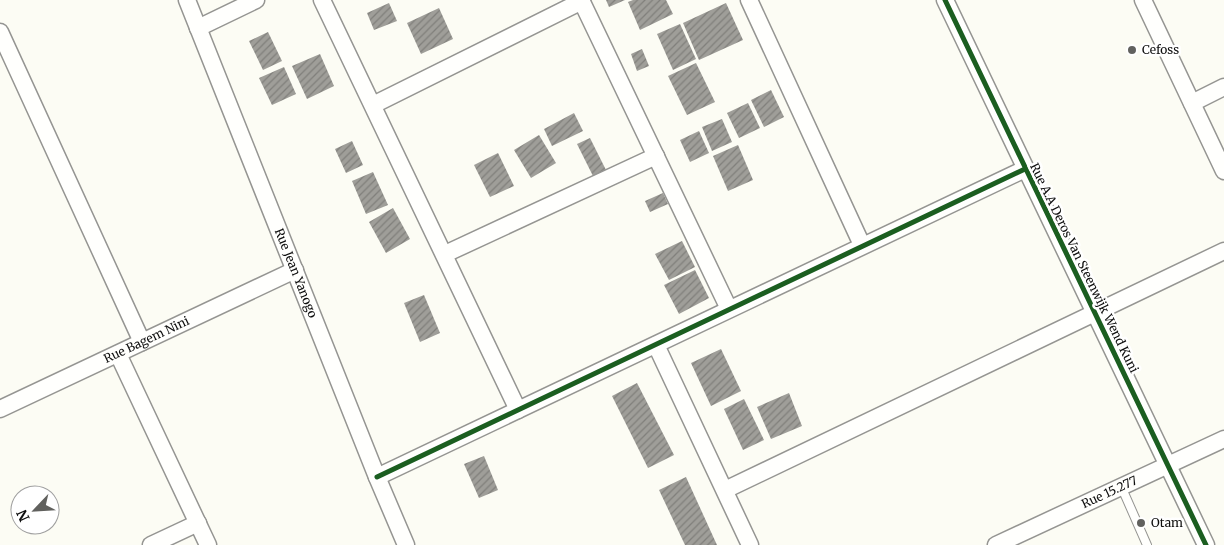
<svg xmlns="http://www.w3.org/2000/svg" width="1224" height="545" font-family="Merriweather,serif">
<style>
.building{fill:url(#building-hatch)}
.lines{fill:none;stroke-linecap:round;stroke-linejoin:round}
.service-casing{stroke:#959592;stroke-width:10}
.minor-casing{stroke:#959592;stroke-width:19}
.service{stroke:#fffffd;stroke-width:8}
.minor{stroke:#fffffd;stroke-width:16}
.cycleway-casing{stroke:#fff;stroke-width:8}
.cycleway{stroke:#1b5e20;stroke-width:5}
.poi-dot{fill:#61615e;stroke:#fff;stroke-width:2}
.labels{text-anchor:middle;stroke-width:5;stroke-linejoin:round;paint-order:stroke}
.poi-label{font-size:12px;fill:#0e0e0e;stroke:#fff;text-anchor:start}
.street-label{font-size:12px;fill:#0e0e0e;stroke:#fff}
</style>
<defs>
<pattern id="building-hatch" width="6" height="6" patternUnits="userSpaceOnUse" patternTransform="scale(1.25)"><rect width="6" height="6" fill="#9f9e99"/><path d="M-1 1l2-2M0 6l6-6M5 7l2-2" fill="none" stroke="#807f7b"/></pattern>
</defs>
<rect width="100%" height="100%" fill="#fcfcf4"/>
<!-- building -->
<g class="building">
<polygon points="606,0 625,0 609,7"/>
<polygon points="633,0 666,0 673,14 640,30 628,2"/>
<polygon points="389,3 397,21 374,30 367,13"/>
<polygon points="726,3 743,40 699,60 683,23"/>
<polygon points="439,8 453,39 421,54 407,23"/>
<polygon points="680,24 696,59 673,70 657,34"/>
<polygon points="268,32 282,61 263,70 249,41"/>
<polygon points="642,49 649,66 637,71 631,54"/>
<polygon points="320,54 334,86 307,99 292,66"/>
<polygon points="696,63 715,102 687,115 668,76"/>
<polygon points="284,67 296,94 272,105 259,78"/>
<polygon points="771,90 784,117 764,127 751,100"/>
<polygon points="748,103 760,128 739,138 727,113"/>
<polygon points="574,113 583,131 552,146 544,129"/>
<polygon points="722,119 732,142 712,151 702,127"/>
<polygon points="699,131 709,153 690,162 680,140"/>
<polygon points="539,135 556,163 531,178 514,150"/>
<polygon points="590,138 607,172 594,178 577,144"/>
<polygon points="352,141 363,165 346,173 335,149"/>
<polygon points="738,145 753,180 728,191 713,156"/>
<polygon points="498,153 514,186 490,197 474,165"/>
<polygon points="373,172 388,205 366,214 352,181"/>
<polygon points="663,193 668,204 650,212 645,201"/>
<polygon points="393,208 410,239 386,253 369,222"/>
<polygon points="682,241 695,267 669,280 655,254"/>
<polygon points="695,270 709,298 679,314 664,285"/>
<polygon points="424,295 440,333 420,342 404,303"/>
<polygon points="721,349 741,391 711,406 691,363"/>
<polygon points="637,383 674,455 648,468 612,396"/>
<polygon points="789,393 802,426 771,439 757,407"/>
<polygon points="744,399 764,440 743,450 724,409"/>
<polygon points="484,456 498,490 479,498 464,464"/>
<polygon points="686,477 717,545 685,545 659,490"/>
</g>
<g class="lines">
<defs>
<polyline id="service" points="1121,486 1147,545"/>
<g id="minor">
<path id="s1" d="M187,0L377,477L406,545"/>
<polyline points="322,0 518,410"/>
<polyline points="581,0 729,309"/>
<polyline points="749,0 862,245"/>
<polyline points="945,0 1206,545"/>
<polyline points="1143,0 1224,171"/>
<polyline points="198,28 256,0"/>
<polyline points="0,32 142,342"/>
<polyline points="1192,103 1224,87"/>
<polyline points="373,105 582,1"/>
<polyline points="445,254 656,156"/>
<polyline points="656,345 750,545"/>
<polyline points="118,354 208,545"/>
<path id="s2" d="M0,409L295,270"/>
<polyline points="377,477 1025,169"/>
<polyline points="725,490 1224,251"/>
<polyline points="151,545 198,523"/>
<path id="s3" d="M996,545L1224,439"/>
</g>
</defs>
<!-- service casing -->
<use href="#service" class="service-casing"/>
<!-- minor casing -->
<use href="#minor" class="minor-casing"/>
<!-- service -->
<use href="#service" class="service"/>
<!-- minor -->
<use href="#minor" class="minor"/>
<defs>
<g id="cycleway">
<polyline points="945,0 1206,545"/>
<polyline points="377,477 1025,169"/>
</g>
</defs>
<!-- cycleway casing -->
<use href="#cycleway" class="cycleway-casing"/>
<!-- cycleway -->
<use href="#cycleway" class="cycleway"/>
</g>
<!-- markers -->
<g class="poi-dot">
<circle cx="1132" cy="50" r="5"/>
<circle cx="1141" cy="523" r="5"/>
</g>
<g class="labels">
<!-- poi labels -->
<g class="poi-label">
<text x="1142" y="54">Cefoss</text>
<text x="1151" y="527">Otam</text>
</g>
<!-- street labels -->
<g class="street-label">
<text transform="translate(1084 268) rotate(64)" y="4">Rue A.A Deros Van Steenwijk Wend Kuni</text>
<text dy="4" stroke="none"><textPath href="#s1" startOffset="294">Rue Jean Yanogo</textPath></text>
<text dy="4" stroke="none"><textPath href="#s2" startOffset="162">Rue Bagem Nini</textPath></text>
<text dy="4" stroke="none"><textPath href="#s3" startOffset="125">Rue 15.277</textPath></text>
</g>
</g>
<!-- north arrow -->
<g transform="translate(35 510) rotate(245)"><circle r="24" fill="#ffffff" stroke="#9f9f9f"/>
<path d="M0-4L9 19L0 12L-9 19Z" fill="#61615e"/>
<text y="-8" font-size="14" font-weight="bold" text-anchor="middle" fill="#0e0e0e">N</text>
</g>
</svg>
